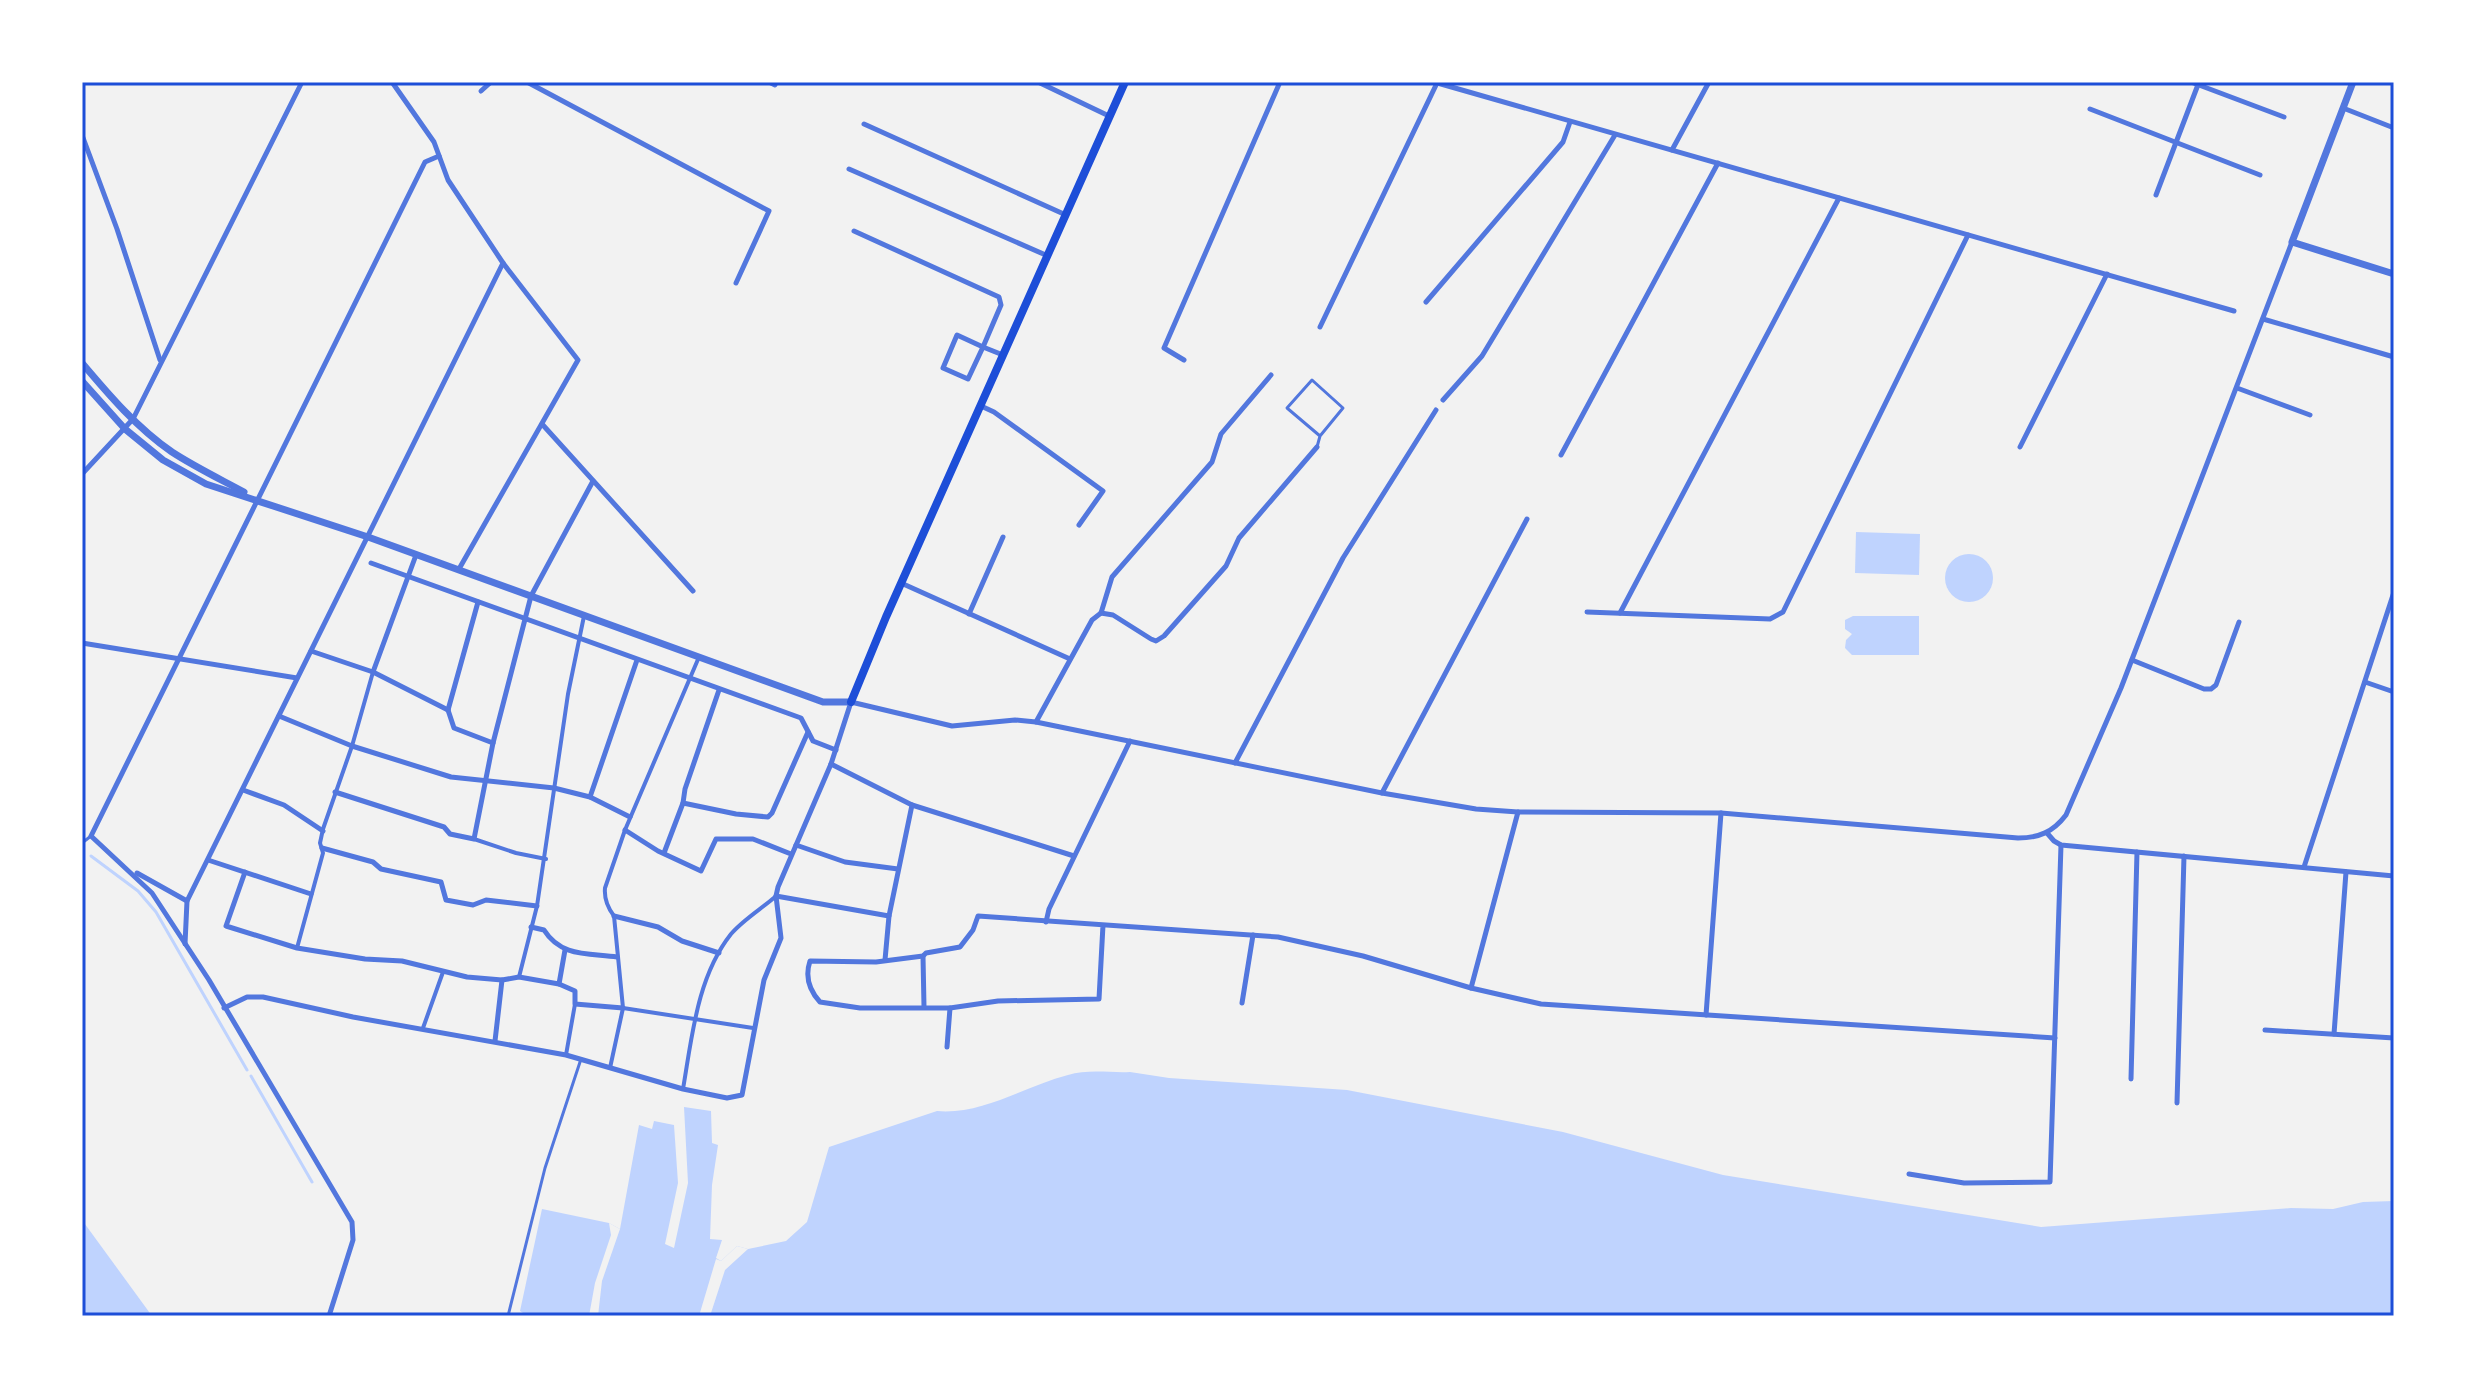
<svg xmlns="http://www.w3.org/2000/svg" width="2476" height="1398" font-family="Montserrat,sans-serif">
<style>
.water{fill:#bfd3fe}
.pier{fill:#f2f2f2}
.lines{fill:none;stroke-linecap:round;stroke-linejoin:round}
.stream{stroke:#bfd3fe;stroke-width:3}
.service{stroke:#5277de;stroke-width:3}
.pedestrian{stroke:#5277de;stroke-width:4}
.minor{stroke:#5277de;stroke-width:5}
.tertiary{stroke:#5277de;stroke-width:7}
.secondary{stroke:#1d4ed8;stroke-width:8}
.neatline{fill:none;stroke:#1d4ed8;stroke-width:3}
</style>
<rect width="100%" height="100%" fill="#f2f2f2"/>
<!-- water -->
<g class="water">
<polygon points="1856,532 1920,534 1919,575 1855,573"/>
<circle cx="1969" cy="578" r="24"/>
<polygon points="1853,616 1919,616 1919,655 1852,655 1845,648 1846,640 1852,634 1845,629 1845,620"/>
<path d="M1130,1072L1169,1078L1347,1090L1563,1132L1723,1175L2041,1227L2291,1208L2333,1209L2363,1202L2394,1201V1316H528L520,1311L542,1209L609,1223L620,1229L639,1125L652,1129L654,1121L674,1125L678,1183L665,1244L674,1248L688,1183L684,1107L711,1111L712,1143L718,1145L712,1185L710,1239L722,1240L716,1258L721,1261L737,1246L748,1249L786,1241L807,1222L829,1147L937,1111C982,1115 1025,1086 1068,1075C1087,1069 1111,1073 1130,1072Z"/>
<polygon points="82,1220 152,1316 82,1316"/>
</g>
<!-- pier -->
<g class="pier">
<polygon points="609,1223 620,1229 602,1281 598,1316 589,1316 595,1283 611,1235"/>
<polygon points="737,1246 748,1249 725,1270 710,1316 699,1316 716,1259 721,1261"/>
</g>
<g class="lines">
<!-- stream -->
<g class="stream">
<polyline points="91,856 138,891 156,912 247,1070"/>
<polyline points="251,1076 312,1182"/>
</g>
<!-- service -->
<g class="service">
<polyline points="1317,447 1320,436 1343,408 1312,380 1287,408 1320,436"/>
<polyline points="82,843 91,836"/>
<polyline points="508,1316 545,1168 581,1059"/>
</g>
<!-- pedestrian -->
<g class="pedestrian">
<polyline points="474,839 516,853 546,859"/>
<polyline points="297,948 323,853 320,843 323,829 352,746 373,672"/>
<polyline points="519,977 537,906 568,694 584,616"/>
<polyline points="623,1008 753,1028"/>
<polyline points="423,1028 443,972"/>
<polyline points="566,1055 575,1004"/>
<path d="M610,1068L623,1008L614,916C607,907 604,899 605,888L625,830L699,657"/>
<path d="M683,1089C692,1037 697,977 731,934C743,920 761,909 775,897"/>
</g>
<!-- minor -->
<g class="minor">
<polyline points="392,82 434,142 448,180 503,263 578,360 459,569"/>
<polyline points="527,82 769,211 736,283"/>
<polyline points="769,82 775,85"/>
<polyline points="1038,82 1109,116"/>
<polyline points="1434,82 2234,311"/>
<polyline points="2191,82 2284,117"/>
<polyline points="481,91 491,82"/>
<polyline points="2343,108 2394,128"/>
<polyline points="2090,109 2260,175"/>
<polyline points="864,124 1066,215"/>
<polyline points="82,135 117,229 160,360"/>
<polyline points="1672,150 1709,82"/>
<polyline points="849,169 1048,256"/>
<polyline points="2156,195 2199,82"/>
<polyline points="854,231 999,297 1001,305 983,347 1003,355"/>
<polyline points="1426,302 1563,142 1570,122"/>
<polyline points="2263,319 2394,357"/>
<polyline points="1320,327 1437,83"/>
<polygon points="957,335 983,347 968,379 943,368"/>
<polyline points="1184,360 1164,348 1280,82"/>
<polyline points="2237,388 2310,415"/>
<polyline points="1443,400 1482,356 1615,135"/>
<polyline points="981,406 994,412 1103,491 1079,525"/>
<polyline points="542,424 693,591"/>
<polyline points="2020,447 2107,274"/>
<polyline points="1561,455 1718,163"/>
<polyline points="82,474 133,419 302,82"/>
<polyline points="371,563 801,718 813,741 836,750"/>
<polyline points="901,583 1070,659"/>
<polyline points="1587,612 1770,619 1783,612 1968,235"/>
<polyline points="1101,613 1113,615 1151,639 1156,641 1164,636 1226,566 1239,538 1317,447"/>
<polyline points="1101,613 1112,577 1212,462 1221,434 1271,375"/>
<polyline points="1620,613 1839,198"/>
<polyline points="969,614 1003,537"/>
<polyline points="82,643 297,678"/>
<polyline points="311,651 373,672 448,710"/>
<polyline points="2132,660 2204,689 2211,689 2216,685 2239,622"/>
<polyline points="373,672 416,555"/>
<polyline points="2365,682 2394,692"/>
<polyline points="448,710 478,602"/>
<polyline points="448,710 454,728 493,743"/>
<polyline points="279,716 352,746 451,777 554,788 590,797 630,817"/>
<polyline points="1036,722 1092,620 1101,613"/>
<polyline points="1235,763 1343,558 1436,410"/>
<polyline points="831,764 912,805 1074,856"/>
<polyline points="243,790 284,805 323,831"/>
<polyline points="335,792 444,827 450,834 474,839 493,743 531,596 593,481"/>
<polyline points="1382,793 1527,519"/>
<polyline points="590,797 637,660"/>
<polyline points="683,803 685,789 719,690"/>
<polyline points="625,830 658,851 701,871 716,839 753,839 791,854"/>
<polyline points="2047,833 2054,841 2061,845 2394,876"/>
<polyline points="796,845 845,862 898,869"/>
<polyline points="322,848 373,862 381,869 441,882 446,900 473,905 486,900 537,906"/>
<polyline points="664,853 683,803 736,814 768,817 772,813 808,732"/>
<polyline points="208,860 311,894"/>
<polyline points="2304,867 2394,592"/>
<polyline points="245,872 226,926 297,948 365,959 402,961 467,977 502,980 519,977 559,984 575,991 575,1004 623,1008"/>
<polyline points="137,873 187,901"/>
<polyline points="776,896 889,916"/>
<polyline points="614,916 658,927 682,941 719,953"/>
<polyline points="1046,922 1049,909 1130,741"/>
<path d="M1103,925L1099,999L998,1001L950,1008H860L820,1002C809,990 805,976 810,961L876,962L923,956L926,953L960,947L973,930L978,916L1278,937L1363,956L1471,988L1541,1004L2055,1038"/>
<path d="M531,927L544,930C561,957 588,953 617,957"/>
<polyline points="185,944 187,901 503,263"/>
<polyline points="923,956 924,1007"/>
<polyline points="885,960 889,916 912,805"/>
<polyline points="559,984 565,950"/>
<polyline points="1471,988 1518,812"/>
<polyline points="1242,1003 1253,935"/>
<path d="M224,1008L247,997H263L353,1017L566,1055L683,1089L727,1098L742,1095L764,980L781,938L776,896L778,887L831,764L851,702L952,726L1015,720L1036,722L1382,793L1476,809L1518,812L1721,813L2018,838C2039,838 2053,832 2066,815L2121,688L2292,242"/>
<polyline points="1706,1015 1721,813"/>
<polyline points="2265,1030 2394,1038"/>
<polyline points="2334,1034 2346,872"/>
<polyline points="495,1041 502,980"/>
<polyline points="947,1047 950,1008"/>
<polyline points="2131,1079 2137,852"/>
<polyline points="2177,1103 2184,856"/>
<polyline points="1909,1174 1964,1183 2050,1182 2061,845"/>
<polyline points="329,1316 353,1240 352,1222 209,980 152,893 91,836 425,162 439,156"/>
</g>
<!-- tertiary -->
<g class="tertiary">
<polyline points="2353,82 2292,242 2394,274"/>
<path d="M82,363C109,395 137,428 172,452C195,467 220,479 244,492"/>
<polyline points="82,381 125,429 163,460 206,484 368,537 823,702 851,702"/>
</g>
<!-- secondary -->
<polyline class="secondary" points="851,702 886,617 1125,82"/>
</g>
<!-- border -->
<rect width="2476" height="1398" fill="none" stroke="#ffffff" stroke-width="168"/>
<rect x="84" y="84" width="2308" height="1230" class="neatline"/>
</svg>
